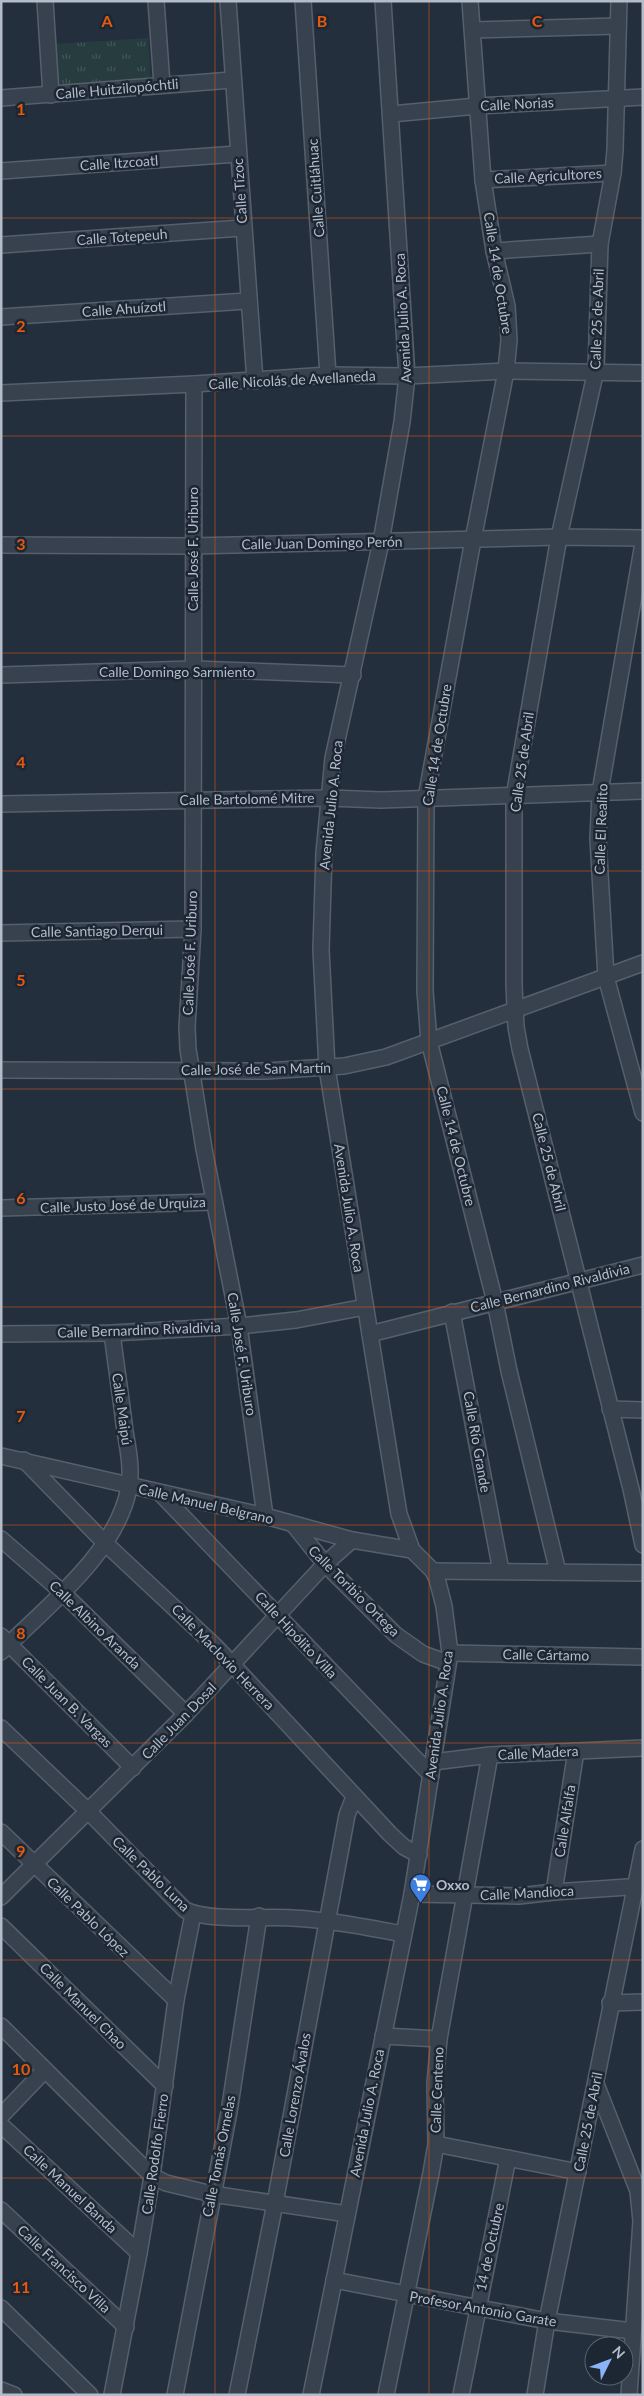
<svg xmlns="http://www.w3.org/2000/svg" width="644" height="2396" font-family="Lato,sans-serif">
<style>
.grass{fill:url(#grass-tufts)}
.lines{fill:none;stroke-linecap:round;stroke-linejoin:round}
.minor-casing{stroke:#565f6c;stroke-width:18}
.minor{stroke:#38414e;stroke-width:15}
.grid{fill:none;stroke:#e8590c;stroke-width:1;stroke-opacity:0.55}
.labels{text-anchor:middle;stroke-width:5;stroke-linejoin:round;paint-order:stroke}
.street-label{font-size:14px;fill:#b4bcc9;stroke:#1d2633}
.poi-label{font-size:14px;font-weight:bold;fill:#b4bcc9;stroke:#1d2633;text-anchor:start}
.grid-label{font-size:16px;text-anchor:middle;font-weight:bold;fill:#e8590c;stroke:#1d2633;stroke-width:5;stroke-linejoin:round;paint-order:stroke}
</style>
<defs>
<pattern id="grass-tufts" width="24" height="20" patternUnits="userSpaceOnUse" patternTransform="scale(1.25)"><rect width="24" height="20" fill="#263c3f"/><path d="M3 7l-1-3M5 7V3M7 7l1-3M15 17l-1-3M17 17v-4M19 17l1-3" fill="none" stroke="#435659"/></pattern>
</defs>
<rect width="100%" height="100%" fill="#242f3e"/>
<!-- grass -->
<polygon class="grass" points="148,38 151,83 58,88 56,44"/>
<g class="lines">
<defs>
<g id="minor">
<polyline points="45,1 51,95"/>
<polyline points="156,1 162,85"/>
<polyline points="228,1 255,381"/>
<polyline points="303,1 328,375"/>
<polyline points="470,1 483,180 494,251 507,306 509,340 506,371 473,540 426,798 425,991 429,1041 495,1302 509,1371 558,1572"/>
<polyline points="619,1 615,150 613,173 600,244 596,370 559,537 514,797 514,985 516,1027 520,1049 631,1489 643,1545"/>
<polyline points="473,30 618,26"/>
<polyline points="1,98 232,80"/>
<polyline points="391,114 477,106 643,97"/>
<polyline points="1,171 237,154"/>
<polyline points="483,180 613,173"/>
<polyline points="1,245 242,228"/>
<polyline points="494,251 600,244"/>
<polyline points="1,317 247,301"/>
<polyline points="194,384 193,929 187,1027 188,1049 204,1149 239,1326 265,1516"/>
<polyline points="1,393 194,384 328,375 407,376 506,371 643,373"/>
<polyline points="643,543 600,792 598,839 606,977 643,1113"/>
<polyline points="1,545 192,546 559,537 643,538"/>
<polyline points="1,675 193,669 353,675"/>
<polyline points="1,804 329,798 381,800 643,791"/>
<polyline points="1,933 193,929"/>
<polyline points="1,1070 266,1071 344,1066 386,1057 643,963"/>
<polyline points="1,1208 214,1202"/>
<polyline points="452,1312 501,1571"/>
<polyline points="1,1334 112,1333 239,1326 296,1320 365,1307"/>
<polyline points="370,1334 643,1265"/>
<polyline points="610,1409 643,1410"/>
<polyline points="1,1456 265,1516 352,1540 412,1550"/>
<polyline points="24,1460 106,1544 215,1646 390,1834 404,1847 419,1855"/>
<polyline points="161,1494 431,1775"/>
<polyline points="293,1524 325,1564 396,1635 423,1654 448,1663"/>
<polyline points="1,1539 62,1592 186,1714"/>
<polyline points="433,1571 643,1573"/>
<polyline points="1,1636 133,1768"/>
<path d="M1,1652C46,1607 118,1552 129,1487C132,1469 128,1448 125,1431C121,1398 116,1365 112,1333"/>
<polyline points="450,1653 643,1657"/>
<path d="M1,1728L88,1811L185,1910C211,1922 262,1916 292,1918C330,1920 366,1927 403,1934"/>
<polyline points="433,1762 490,1755 643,1748"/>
<polyline points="1,1832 176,2000"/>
<polyline points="554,1892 576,1751"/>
<polyline points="412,1894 519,1896 554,1892 643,1886"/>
<polyline points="1,1897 186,1714 325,1564 352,1540"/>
<polyline points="1,1926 165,2086"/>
<polyline points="610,2003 643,2002"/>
<polyline points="1,2026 152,2176 166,2183 212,2194 347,2214"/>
<polyline points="383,2036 439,2039"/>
<polyline points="596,2084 638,2191 641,2221 629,2395"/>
<polyline points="1,2116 45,2070"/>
<polyline points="1,2125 139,2253"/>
<polyline points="436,2144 578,2172"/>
<polyline points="1,2210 126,2327"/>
<polyline points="334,2280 547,2321 633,2331"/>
<polyline points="1,2308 90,2395"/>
<polyline points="1,2390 14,2395"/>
<polyline points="112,2395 139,2253 152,2176 176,2000 193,1914"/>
<polyline points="175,2395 229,2112 259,1916"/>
<polyline points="237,2395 275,2203 347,1815 354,1797"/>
<polyline points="311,2395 412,1894 450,1653 444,1606 437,1579 433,1571 412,1550 399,1514 327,1068 321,950 324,853 333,758 381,542 402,422 407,376 383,1"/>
<polyline points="386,2395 431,2173 436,2144 435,2083 439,2039 490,1755"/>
<polyline points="461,2395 508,2158"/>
<polyline points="535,2395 547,2321 643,1849"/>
</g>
</defs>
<!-- minor casing -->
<use href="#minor" class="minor-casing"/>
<!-- minor -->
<use href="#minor" class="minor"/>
</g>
<!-- grid -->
<path class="grid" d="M215,1V2395M429,1V2395M1,218H643M1,436H643M1,653H643M1,871H643M1,1089H643M1,1307H643M1,1525H643M1,1743H643M1,1960H643M1,2178H643"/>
<!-- icons -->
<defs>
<symbol id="supermarket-pin" viewBox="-11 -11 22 30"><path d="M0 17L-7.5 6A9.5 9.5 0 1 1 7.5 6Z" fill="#3f7fe0" stroke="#1d2633"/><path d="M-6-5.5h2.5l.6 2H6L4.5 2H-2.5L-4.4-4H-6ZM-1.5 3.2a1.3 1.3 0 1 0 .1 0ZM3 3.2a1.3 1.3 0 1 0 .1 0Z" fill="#fff"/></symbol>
</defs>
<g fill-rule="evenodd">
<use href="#supermarket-pin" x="408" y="1872" width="25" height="34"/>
</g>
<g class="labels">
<!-- street labels -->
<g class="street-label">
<text transform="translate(117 89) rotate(-5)" y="5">Calle Huitzilopóchtli</text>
<text transform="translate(517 104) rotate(-3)" y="5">Calle Norias</text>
<text transform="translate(119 163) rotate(-4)" y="5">Calle Itzcoatl</text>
<text transform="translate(548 176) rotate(-3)" y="5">Calle Agricultores</text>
<text transform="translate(316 188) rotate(-94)" y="5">Calle Cuitláhuac</text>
<text transform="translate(240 191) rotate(-94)" y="5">Calle Tízoc</text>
<text transform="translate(122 237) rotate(-4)" y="5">Calle Totepeuh</text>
<text transform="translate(498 273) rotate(81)" y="5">Calle 14 de Octubre</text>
<text transform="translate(124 309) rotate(-4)" y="5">Calle Ahuízotl</text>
<text transform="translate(403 318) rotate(-93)" y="5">Avenida Julio A. Roca</text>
<text transform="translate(597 319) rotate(-88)" y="5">Calle 25 de Abril</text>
<text transform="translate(292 380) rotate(-3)" y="5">Calle Nicolás de Avellaneda</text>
<text transform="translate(322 543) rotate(-1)" y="5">Calle Juan Domingo Perón</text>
<text transform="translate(193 549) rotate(-90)" y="5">Calle José F. Uriburo</text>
<text x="177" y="677">Calle Domingo Sarmiento</text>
<text transform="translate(437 745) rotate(-81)" y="5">Calle 14 de Octubre</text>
<text transform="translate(522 762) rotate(-82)" y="5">Calle 25 de Abril</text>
<text transform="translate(247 799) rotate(-1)" y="5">Calle Bartolomé Mitre</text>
<text transform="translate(331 805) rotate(-84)" y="5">Avenida Julio A. Roca</text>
<text transform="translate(601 829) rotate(-88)" y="5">Calle El Realito</text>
<text transform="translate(97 931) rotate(-1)" y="5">Calle Santiago Derqui</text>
<text transform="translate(190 953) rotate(-88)" y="5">Calle José F. Uriburo</text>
<text transform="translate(256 1069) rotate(-1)" y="5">Calle José de San Martín</text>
<text transform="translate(456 1146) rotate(76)" y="5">Calle 14 de Octubre</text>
<text transform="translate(549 1162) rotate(76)" y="5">Calle 25 de Abril</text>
<text transform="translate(123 1205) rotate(-2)" y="5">Calle Justo José de Urquiza</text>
<text transform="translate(349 1208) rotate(81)" y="5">Avenida Julio A. Roca</text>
<text transform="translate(550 1288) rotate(-14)" y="5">Calle Bernardino Rivaldivia</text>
<text transform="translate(139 1330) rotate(-2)" y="5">Calle Bernardino Rivaldivia</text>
<text transform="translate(242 1354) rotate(81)" y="5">Calle José F. Uriburo</text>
<text transform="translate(122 1409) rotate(82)" y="5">Calle Maipú</text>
<text transform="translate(477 1442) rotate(80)" y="5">Calle Río Grande</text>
<text transform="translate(206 1504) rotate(13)" y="5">Calle Manuel Belgrano</text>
<text transform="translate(354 1591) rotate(45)" y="5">Calle Toribio Ortega</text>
<text transform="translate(95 1625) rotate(44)" y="5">Calle Albino Aranda</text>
<text transform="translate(296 1635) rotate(47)" y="5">Calle Hipólito Villa</text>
<text transform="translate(546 1655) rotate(1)" y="5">Calle Cártamo</text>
<text transform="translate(223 1657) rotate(46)" y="5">Calle Maclovio Herrera</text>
<text transform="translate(67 1702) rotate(45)" y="5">Calle Juan B. Vargas</text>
<text transform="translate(439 1715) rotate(-82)" y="5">Avenida Julio A. Roca</text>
<text transform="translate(179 1721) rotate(-46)" y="5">Calle Juan Dosal</text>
<text transform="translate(538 1753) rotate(-3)" y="5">Calle Madera</text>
<text transform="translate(565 1821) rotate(-81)" y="5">Calle Alfalfa</text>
<text transform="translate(151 1874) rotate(44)" y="5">Calle Pablo Luna</text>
<text transform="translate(527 1893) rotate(-3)" y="5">Calle Mandioca</text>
<text transform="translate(88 1917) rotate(44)" y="5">Calle Pablo López</text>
<text transform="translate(83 2006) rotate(45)" y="5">Calle Manuel Chao</text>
<text transform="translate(437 2090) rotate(-88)" y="5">Calle Centeno</text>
<text transform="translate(295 2095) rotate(-80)" y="5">Calle Lorenzo Ávalos</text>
<text transform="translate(367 2113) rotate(-79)" y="5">Avenida Julio A. Roca</text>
<text transform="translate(588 2122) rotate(-79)" y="5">Calle 25 de Abril</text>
<text transform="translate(155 2154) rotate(-82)" y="5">Calle Rodolfo Fierro</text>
<text transform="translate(219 2156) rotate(-79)" y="5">Calle Tomás Ornelas</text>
<text transform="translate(70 2189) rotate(43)" y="5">Calle Manuel Banda</text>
<text transform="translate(490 2247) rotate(-78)" y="5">14 de Octubre</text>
<text transform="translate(64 2269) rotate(43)" y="5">Calle Francisco Villa</text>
<text transform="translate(483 2309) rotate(10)" y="5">Profesor Antonio Garate</text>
</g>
<!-- poi labels -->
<g class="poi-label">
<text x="436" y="1890">Oxxo</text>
</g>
</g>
<g class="grid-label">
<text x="107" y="27">A</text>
<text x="322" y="27">B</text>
<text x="537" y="27">C</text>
<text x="21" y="115">1</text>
<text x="21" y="332">2</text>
<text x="21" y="550">3</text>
<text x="21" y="768">4</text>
<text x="21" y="986">5</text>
<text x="21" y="1204">6</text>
<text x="21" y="1422">7</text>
<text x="21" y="1639">8</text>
<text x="21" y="1857">9</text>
<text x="21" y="2075">10</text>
<text x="21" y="2293">11</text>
</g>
<!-- border -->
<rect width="644" height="2396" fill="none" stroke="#b4bcc9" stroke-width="5"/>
<!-- north arrow -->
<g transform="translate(609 2361) rotate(48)"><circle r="24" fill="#1d2633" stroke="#59626f"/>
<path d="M0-4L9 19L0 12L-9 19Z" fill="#8ab4f8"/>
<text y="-8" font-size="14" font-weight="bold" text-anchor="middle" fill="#b4bcc9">N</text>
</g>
</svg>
